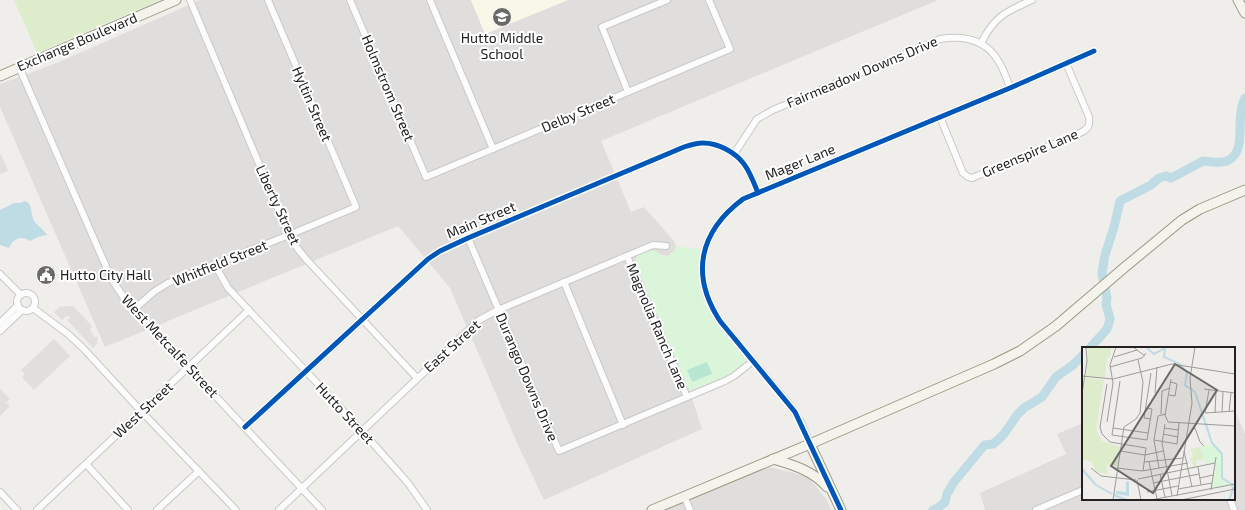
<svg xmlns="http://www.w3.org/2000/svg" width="1245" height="510" font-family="'Exo 2',sans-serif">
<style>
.residential{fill:#dfdedc}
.education{fill:#f8f7e8}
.grass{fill:#ddeccb}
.park{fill:#daf5da}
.pitch{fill:#b7e6d2}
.parking{fill:#e0dfde}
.water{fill:#bfdbe3}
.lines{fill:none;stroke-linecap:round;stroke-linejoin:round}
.river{stroke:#bfdbe3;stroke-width:9}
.street-casing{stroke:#c9c8c7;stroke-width:8}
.secondary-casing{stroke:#999a82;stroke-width:11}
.street{stroke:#fdfcfc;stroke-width:6}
.secondary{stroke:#f4f4ed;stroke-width:9}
.cycleway-casing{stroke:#fff;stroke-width:8}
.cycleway{stroke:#0057b8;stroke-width:5}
.labels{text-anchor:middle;stroke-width:4;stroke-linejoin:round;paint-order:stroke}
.poi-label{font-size:14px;fill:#222;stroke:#fff}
.street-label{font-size:14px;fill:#222;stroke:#fff}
.inset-river{fill:none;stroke:#bfdbe3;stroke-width:2}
.inset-road{fill:none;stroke:#9e9c9b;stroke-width:1}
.view{fill:#6a6968;fill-opacity:0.15;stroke:#6a6968;stroke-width:2}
.inset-edge{fill:none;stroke:#222;stroke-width:2}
</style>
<rect width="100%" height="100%" fill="#f0eeeb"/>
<!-- residential -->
<g class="residential">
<polygon points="200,0 471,0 485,34 568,0 938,0 601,141 631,212 644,207 674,241 676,246 674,251 668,256 661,255 655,251 686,385 689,389 702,429 544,500 518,445 450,288 398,226 105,347 0,107 0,84 59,62"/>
<polygon points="1234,408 1245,434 1245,510 985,510 980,493 1066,454 1057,434 1083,423 1083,499 1234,499"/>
<polygon points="768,467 795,473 809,478 827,500 831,510 665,510"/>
</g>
<!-- education -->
<polygon class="education" points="471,0 568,0 485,34"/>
<!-- grass -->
<polygon class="grass" points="14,0 160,0 37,53"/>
<!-- park -->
<path class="park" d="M676,246L701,249C691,301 714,321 744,357C745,360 746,361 744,363C737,373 703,388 692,390L689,389L686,385L635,262L637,256C641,254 648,250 653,250C659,252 660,257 668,256L674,251Z"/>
<!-- pitch -->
<polygon class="pitch" points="707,362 712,374 692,382 687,370"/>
<!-- parking -->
<g class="parking">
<polygon points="1,154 8,171 0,174 0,155"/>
<polygon points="68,306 73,306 92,326 90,329 94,337 98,337 97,344 93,348 67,320 70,318 68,316 65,317 62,320 54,312 60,307"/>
<polygon points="54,339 70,356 34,390 22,377 25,374 21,370"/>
<polygon points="0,389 10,399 6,403 10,406 0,416"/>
</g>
<!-- water -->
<path class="water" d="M25,201C33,204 30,211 33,218C35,225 43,228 47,235L38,237L30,241C22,235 13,238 9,248L0,245V210L14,203H20Z"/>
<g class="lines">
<!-- river -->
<g class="river">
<path d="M1090,348L1107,329L1110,319L1106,304L1107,298L1102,273L1105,255L1114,227L1120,201L1151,185L1159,178L1166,176L1171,178L1175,176L1203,161C1211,161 1219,164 1227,161C1245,153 1238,128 1241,113C1241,108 1243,102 1245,98"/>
<polyline points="933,510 938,508 945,502 947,494 954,482 982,448 985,445 993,444 999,439 1004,434 1017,415 1024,408 1042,397 1056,377 1073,365 1083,355"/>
</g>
<defs>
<g id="street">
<polyline points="190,0 289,235 297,248 306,259 417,378"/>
<polyline points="350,0 426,177 730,49 709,0"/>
<polyline points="430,0 493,149"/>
<path d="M981,43C995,16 1005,12 1032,0"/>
<polyline points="19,67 111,278 124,298 134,309 322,510"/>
<polyline points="628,92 602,27 667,0"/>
<path d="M940,117L963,173L968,177L972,178L1082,132C1089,128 1090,125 1089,117L1066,63"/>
<path d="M734,154L757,119L773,110L940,39C964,35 986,39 999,62C1004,70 1007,79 1010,88"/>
<polyline points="468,238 559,451 725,381 734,376 753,361"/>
<polyline points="627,256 687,397"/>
<polyline points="215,265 228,288 362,431 408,483 427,510"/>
<polyline points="0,274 21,295"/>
<polyline points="564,282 623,425"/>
<circle cx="26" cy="302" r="9"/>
<polyline points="33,308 68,334 83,348 141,411 236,510"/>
<polyline points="134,309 155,291 168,283 289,235 356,207 268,0"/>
<polyline points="0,323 18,305"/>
<polyline points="0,331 22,310"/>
<path d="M245,427L428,259L440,251L468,238L684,147C690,145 696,143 703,143C718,143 735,152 744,164C750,172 754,183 758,193"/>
<path d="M810,444L801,422L789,404L720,321C690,275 699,232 743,199L1010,88L1094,51"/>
<polyline points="86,464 128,510"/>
<polyline points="0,492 17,510"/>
<polyline points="684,496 690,510"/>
<polyline points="1230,499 1234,510"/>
<polyline points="37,510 249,310"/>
<polyline points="157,510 199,471"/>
<polyline points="279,510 479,320 498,310 653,245 666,246"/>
<polyline points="1036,510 1083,490"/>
</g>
<g id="secondary">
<polyline points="1238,0 1245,13"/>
<polyline points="0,76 176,0"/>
<polyline points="810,444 841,510"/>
<path d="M773,459C794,465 813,471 827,487"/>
<polyline points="652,510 810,444 994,364 1020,351 1056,326 1125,267 1182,220 1200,209 1245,190"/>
</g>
</defs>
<!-- street casing -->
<use href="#street" class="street-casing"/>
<!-- secondary casing -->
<use href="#secondary" class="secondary-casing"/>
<!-- street -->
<use href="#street" class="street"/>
<!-- secondary -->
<use href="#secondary" class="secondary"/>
<defs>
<g id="cycleway">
<path d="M245,427L428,259L440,251L468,238L684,147C690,145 696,143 703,143C718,143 735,152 744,164C750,172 754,183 758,193"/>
<path d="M841,510L795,412L720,321C690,275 699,232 743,199L1010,88L1094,51"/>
</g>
</defs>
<!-- cycleway casing -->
<use href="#cycleway" class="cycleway-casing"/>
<!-- cycleway -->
<use href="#cycleway" class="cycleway"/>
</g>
<!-- icons -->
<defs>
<symbol id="school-disc" viewBox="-11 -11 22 22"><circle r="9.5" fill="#6a6968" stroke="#fff"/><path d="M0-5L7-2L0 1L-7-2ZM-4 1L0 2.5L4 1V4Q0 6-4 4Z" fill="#fff"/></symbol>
<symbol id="civic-disc" viewBox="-11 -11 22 22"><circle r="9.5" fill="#6a6968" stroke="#fff"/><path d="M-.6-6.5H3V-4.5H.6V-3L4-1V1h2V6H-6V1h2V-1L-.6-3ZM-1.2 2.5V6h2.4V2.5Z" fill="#fff"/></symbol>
</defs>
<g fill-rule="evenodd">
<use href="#school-disc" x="491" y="6" width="22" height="22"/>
<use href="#civic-disc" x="35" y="264" width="22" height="22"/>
</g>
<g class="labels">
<!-- poi labels -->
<g class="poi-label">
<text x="502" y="43">Hutto Middle<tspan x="502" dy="16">School</tspan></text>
<text x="60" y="280" text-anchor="start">Hutto City Hall</text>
</g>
<!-- street labels -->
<g class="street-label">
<text transform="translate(77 42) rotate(-23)" y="5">Exchange Boulevard</text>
<text transform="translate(862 72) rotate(-23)" y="5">Fairmeadow Downs Drive</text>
<text transform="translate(388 88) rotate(67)" y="5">Holmstrom Street</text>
<text transform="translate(312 104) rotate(67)" y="5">Hyltin Street</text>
<text transform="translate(578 113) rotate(-23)" y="5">Delby Street</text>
<text transform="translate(1030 153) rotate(-23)" y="5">Greenspire Lane</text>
<text transform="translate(800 162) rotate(-22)" y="5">Mager Lane</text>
<text transform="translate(278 205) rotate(65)" y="5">Liberty Street</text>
<text transform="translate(481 220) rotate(-23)" y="5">Main Street</text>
<text transform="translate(220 263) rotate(-22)" y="5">Whitfield Street</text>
<text transform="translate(657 326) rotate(67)" y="5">Magnolia Ranch Lane</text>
<text transform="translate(170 346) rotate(47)" y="5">West Metcalfe Street</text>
<text transform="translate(452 346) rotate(-42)" y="5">East Street</text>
<text transform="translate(527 377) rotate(67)" y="5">Durango Downs Drive</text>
<text transform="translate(143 410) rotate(-43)" y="5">West Street</text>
<text transform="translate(345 413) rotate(47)" y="5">Hutto Street</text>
</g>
</g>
<!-- overview -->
<g transform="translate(1082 347)">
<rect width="153" height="153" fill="#f0eeeb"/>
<path d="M6,0H29L28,11L25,10L23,31L4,29ZM4,30L22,33L14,82L20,94L38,100L35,119L25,118L26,127L14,125L9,114L0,113V52ZM118,100L122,112L114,114L115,119L112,120L108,111L111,110L109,102Z" fill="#ddeccb"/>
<path d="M125,98L137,100L141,111L140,132L151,137L130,142L133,116L124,117L118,100Z" fill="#daf5da"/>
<path d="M47,134V149L34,147V144L44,145V135Z" fill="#bfdbe3"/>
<path class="inset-river" d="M64,0L72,7L83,1L82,10L98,17L105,26L103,38L113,45L130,96L140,107V131L150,137L151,143L147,153M0,122L14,138L30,147M32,148L45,153"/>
<path class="inset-road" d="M51,0L63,9M32,10L55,3M28,20L60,11L64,6M0,29L31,32L90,17L153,27M89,32L83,68L86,75L153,79M38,34L30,88L65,93L70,62L64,61M25,37L18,80L20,87L28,95L64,101L61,124M122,42L153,46M127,43L123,66L153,64M73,46L75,20M0,47L5,14L4,0M87,48L93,49L95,37L89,35M140,65L141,45M147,65L149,46M133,66L134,44M79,67L80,44L88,41M69,72L62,71L69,26M25,75L31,36L28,18L34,0M83,77L80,96L90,149M31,81L66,86M82,81L97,83M111,82L113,81L118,95L122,99M81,87L96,90M72,93L95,97L97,76M38,104L63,108L81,104M102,104L110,140M62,115L101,111M67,115L75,152M116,120L119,138M9,121L19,129L54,133M35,121L60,124L106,116M77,121L72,93L76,69L84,67M78,127L83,150M118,131L131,128M56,132L133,116M55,133L59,153M71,136L117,127M96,142L130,136M129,143L134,110M65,145L96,139M95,149L110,56L108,31L113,0M31,153L42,80L54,72L58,66L61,35L56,13M69,153L153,137M99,153L153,142"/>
<path class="view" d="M93,17L135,43L71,146L29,119Z"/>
<rect width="153" height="153" class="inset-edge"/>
</g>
</svg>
